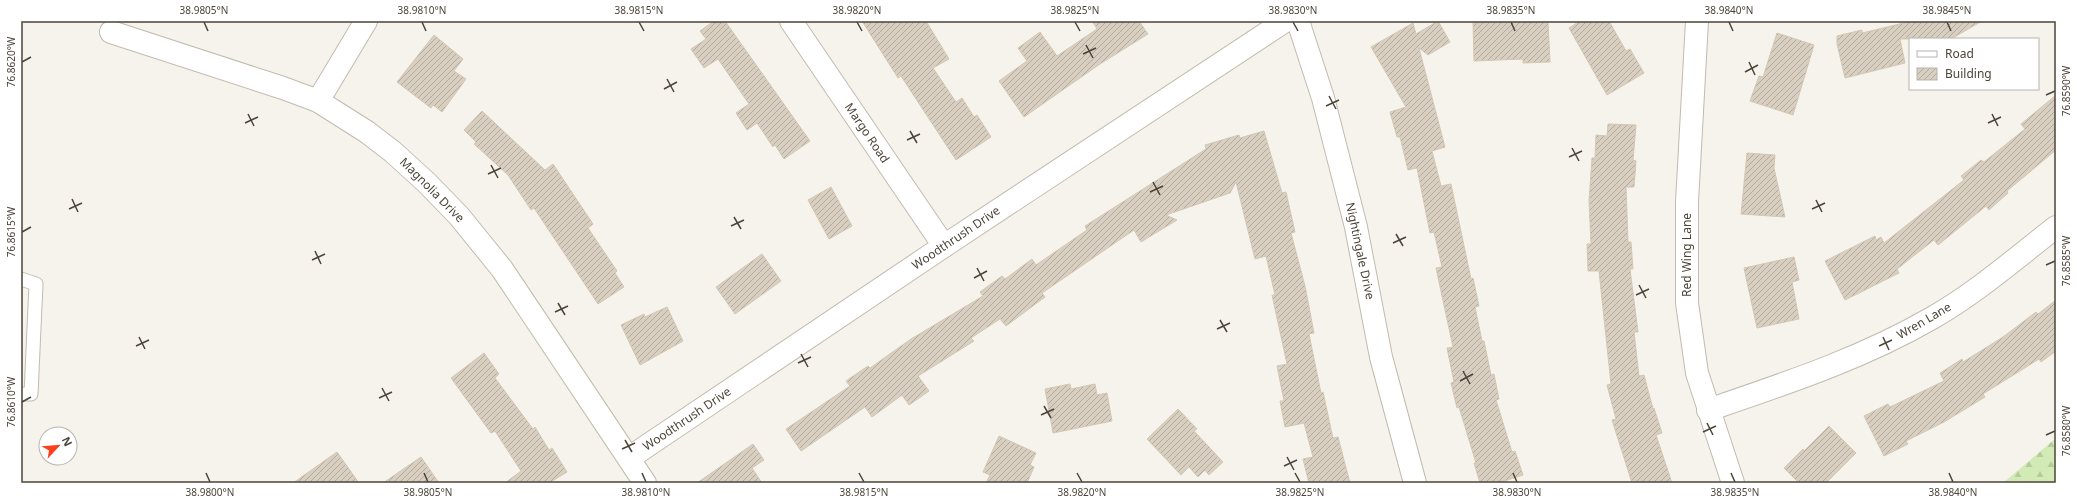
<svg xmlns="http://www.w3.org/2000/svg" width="2077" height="504" font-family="'Noto Sans',sans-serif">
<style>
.forest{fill:url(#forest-firs)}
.building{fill:url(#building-hatch);stroke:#d3c7b4}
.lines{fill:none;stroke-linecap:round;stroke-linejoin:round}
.service-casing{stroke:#c2bbae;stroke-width:15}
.minor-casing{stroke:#c2bbae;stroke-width:24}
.service{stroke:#fff;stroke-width:13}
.minor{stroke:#fff;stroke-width:22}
.ticks{fill:none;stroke:#4b4439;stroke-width:1.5}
.labels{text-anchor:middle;stroke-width:3;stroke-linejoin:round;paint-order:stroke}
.street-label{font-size:12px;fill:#4b4439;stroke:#fff}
.neatline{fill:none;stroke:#4b4439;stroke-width:1.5}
.ticks-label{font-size:10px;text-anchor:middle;fill:#4b4439}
</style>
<defs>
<pattern id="forest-firs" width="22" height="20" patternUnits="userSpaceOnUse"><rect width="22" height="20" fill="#d2eab5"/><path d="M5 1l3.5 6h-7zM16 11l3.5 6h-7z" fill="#b6ca9c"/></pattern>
<pattern id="building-hatch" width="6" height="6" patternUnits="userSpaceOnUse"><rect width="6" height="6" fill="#d8cfc1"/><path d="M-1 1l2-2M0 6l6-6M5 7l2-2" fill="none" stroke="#b1aa9e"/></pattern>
</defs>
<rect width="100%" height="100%" fill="#f6f3ec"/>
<!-- forest -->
<polygon class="forest" points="2056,438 2056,483 2003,483"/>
<!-- building -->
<g class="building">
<polygon points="714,21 725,21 810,141 784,159 775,145 773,147 757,123 747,130 736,113 749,104 718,59 704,68 691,49 706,39 700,31"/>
<polygon points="862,21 926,21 949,59 933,68 956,102 962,98 974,117 977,115 991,137 956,160 901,76 898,78"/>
<polygon points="1092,21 1139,21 1148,34 1100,64 1024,117 999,81 1027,61 1018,48 1040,32 1057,56 1097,29"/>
<polygon points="1438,21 1450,42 1428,55 1419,48 1445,147 1432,151 1441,186 1451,184 1471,279 1473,278 1479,306 1475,307 1482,341 1484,341 1491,375 1494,374 1499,399 1496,400 1512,452 1515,451 1523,475 1498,483 1480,483 1474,463 1476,463 1459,407 1457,408 1451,383 1454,382 1447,348 1453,347 1436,268 1442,267 1434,232 1430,233 1417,168 1408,170 1400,137 1397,137 1390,112 1406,107 1371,47 1413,23 1416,34"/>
<polygon points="1548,21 1550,62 1523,63 1523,59 1474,61 1473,23"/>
<polygon points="1580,21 1609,21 1626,51 1630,49 1644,73 1607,95 1569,28"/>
<polygon points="1912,21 1982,21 1951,39 1900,39 1905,63 1845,78 1837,44 1837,36 1862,30 1862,33"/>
<polygon points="1777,33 1814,45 1793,115 1750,101 1759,76 1763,77"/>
<polygon points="434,35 463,59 454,71 466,79 442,112 433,105 431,108 397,82"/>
<polygon points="2056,95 2056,150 2007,191 2008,193 1989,210 1986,206 1938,245 1934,240 1897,269 1899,273 1845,300 1825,261 1875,236 1876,240 1881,237 1884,243 1964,180 1961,176 1981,160 1984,162 2025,129 2021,124"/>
<polygon points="482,111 545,170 553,164 593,224 588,228 617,271 615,273 624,287 598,304 534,208 531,210 508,175 474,144 476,142 464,130"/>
<polygon points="1608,124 1636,125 1633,160 1636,161 1634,187 1626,187 1628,242 1631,242 1633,269 1630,269 1638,332 1634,332 1639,376 1644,375 1653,409 1654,408 1662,433 1656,435 1672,483 1632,483 1612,420 1616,419 1607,385 1611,384 1599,271 1588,271 1587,244 1591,244 1589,201 1592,158 1595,158 1596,135 1607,136"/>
<polygon points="1264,131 1282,193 1286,192 1295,232 1291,233 1305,286 1314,333 1309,334 1321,393 1323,392 1333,438 1338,437 1350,483 1309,483 1303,459 1313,457 1304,423 1285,427 1280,401 1284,401 1277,366 1287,364 1272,295 1275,295 1266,256 1255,259 1236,182 1230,193 1166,215 1177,220 1141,242 1134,230 1042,293 1045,297 1006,326 1000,319 971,338 974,341 918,376 929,391 909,405 902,395 872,417 865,407 801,451 786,429 850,386 846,381 868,366 870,368 911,339 983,296 980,292 1002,276 1005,279 1032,259 1036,265 1087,230 1085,226 1206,149 1205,145 1239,135 1240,138"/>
<polygon points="1747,153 1775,155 1774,168 1785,217 1741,214"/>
<polygon points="831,187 852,226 829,239 808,200"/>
<polygon points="762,254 781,281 735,314 716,287"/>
<polygon points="1794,257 1799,280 1792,282 1799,319 1757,328 1744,268"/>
<polygon points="2056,300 2056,351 2041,362 2039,359 1983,394 1985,397 1944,422 1906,441 1908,444 1884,456 1864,416 1888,404 1890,407 1944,381 1940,373 1962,359 1963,362 2003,337 2036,312 2038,314"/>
<polygon points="667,307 683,341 640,365 621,325 644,314 645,317"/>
<polygon points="484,353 499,374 495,378 533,429 535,427 549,450 552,448 567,472 549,483 505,483 521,471 495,431 491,433 451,378"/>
<polygon points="1070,384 1071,389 1095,384 1097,395 1107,393 1112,421 1053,433 1045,389"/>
<polygon points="1178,409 1197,429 1194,431 1223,462 1209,475 1205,470 1198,477 1189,467 1181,475 1147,439"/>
<polygon points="1829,426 1856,453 1826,483 1799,483 1784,468 1803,449 1804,451"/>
<polygon points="999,436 1036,453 1030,465 1034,467 1027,483 986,483 990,475 983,472"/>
<polygon points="753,444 764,460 752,468 762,483 697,483"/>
<polygon points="337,452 359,483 293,483"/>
<polygon points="421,457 439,483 383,483"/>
</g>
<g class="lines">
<defs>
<polyline id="service" points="21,279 36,284 31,394 21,394"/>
<g id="minor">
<polyline points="791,21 944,246"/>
<polyline points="1298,21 1323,98 1356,227 1381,357 1415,483"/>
<polyline points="1697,21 1687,202 1687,303 1697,373 1733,483"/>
<polyline points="111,32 283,88 318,101 367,132 393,152 427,183 459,216 502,269 645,483"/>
<polyline points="318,101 366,21"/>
<path d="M1708,410C1784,384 1861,359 1932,318C1976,293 2016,258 2056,227"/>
<polyline points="629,458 944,246 1285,21"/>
</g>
</defs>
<!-- service casing -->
<use href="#service" class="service-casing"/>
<!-- minor casing -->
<use href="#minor" class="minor-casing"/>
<!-- service -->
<use href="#service" class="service"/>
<!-- minor -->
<use href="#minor" class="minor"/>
</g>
<!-- ticks -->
<path class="ticks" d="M204,22L208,31M422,22L426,31M639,22L644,31M857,22L862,31M1075,22L1080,31M1293,22L1298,31M1511,22L1515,31M1729,22L1733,31M1947,22L1951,31M1086,45L1093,58M1083,54L1096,48M22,62L31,57M1749,62L1755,75M1745,72L1758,65M667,79L674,92M664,89L677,82M2046,95L2055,91M1329,96L1336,109M1326,106L1339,100M248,114L254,126M1992,114L1998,126M245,123L258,117M1988,123L2001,117M910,131L917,143M907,140L920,134M1572,148L1579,161M1569,157L1582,151M491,165L498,178M488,174L501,168M1153,182L1160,195M1150,192L1163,186M72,199L78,212M1816,200L1822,212M69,209L82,203M1812,209L1825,203M734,217L741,229M731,226L744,220M22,232L31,227M1396,234L1403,246M1393,243L1406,237M315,251L321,264M312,260L325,254M2046,265L2055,261M977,268L984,281M974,278L987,271M1639,285L1646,298M1636,295L1649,289M558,303L565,315M555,312L568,306M1220,320L1227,332M1217,329L1230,323M139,337L145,349M1883,337L1889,350M136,346L149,340M1879,346L1892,340M801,354L808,367M798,363L811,357M1463,371L1470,384M1460,381L1473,374M382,388L389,401M379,398L392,392M22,402L31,397M1044,406L1051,418M1041,415L1054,409M1707,423L1713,435M1703,432L1716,426M2046,435L2055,431M625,440L632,452M622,449L635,443M1287,457L1294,470M1284,466L1297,460M206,473L210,482M424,473L428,482M642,473L646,482M859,473L864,482M1077,473L1082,482M1295,473L1300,482M1513,473L1517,482M1731,473L1735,482M1949,473L1953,482"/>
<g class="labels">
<!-- street labels -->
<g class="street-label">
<text transform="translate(867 133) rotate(56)" y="4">Margo Road</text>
<text transform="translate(432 190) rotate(45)" y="4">Magnolia Drive</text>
<text transform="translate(956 238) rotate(-34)" y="4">Woodthrush Drive</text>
<text transform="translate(1360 251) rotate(78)" y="4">Nightingale Drive</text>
<text transform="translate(1687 255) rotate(-90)" y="4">Red Wing Lane</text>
<text transform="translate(1924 321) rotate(-30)" y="4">Wren Lane</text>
<text transform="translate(687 419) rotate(-34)" y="4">Woodthrush Drive</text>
</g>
</g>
<!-- border -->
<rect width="2077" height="504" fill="none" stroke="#ffffff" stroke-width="44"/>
<!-- legend -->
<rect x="1909" y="38" width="130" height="52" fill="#ffffff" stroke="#b7b4b0"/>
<rect x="1917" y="51" width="20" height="6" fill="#ffffff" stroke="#b7b4b0"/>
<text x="1945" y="58" font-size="12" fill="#4b4439">Road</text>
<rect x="1917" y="68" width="20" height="12" fill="url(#building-hatch)" stroke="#b7b4b0"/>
<text x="1945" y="78" font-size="12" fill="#4b4439">Building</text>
<!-- north arrow -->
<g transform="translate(58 446) rotate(64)"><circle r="19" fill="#ffffff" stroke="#b7b4b0"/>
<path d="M0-3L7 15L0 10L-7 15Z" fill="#fc3f1d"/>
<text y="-6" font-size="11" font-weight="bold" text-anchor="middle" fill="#4b4439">N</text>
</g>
<rect x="22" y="22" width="2033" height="460" class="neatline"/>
<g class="ticks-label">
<text x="204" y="14">38.9805°N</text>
<text x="422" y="14">38.9810°N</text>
<text x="639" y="14">38.9815°N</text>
<text x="857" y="14">38.9820°N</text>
<text x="1075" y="14">38.9825°N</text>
<text x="1293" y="14">38.9830°N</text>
<text x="1511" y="14">38.9835°N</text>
<text x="1729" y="14">38.9840°N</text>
<text x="1947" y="14">38.9845°N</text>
<text transform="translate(11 62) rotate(-90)" y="4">76.8620°W</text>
<text transform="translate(2066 91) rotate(-90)" y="4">76.8590°W</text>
<text transform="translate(11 232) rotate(-90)" y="4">76.8615°W</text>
<text transform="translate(2066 261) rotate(-90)" y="4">76.8585°W</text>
<text transform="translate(11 402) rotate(-90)" y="4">76.8610°W</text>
<text transform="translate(2066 431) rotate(-90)" y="4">76.8580°W</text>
<text x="210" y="496">38.9800°N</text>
<text x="428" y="496">38.9805°N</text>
<text x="646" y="496">38.9810°N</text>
<text x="864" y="496">38.9815°N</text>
<text x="1082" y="496">38.9820°N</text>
<text x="1300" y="496">38.9825°N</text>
<text x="1517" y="496">38.9830°N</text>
<text x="1735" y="496">38.9835°N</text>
<text x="1953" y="496">38.9840°N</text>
</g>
</svg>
